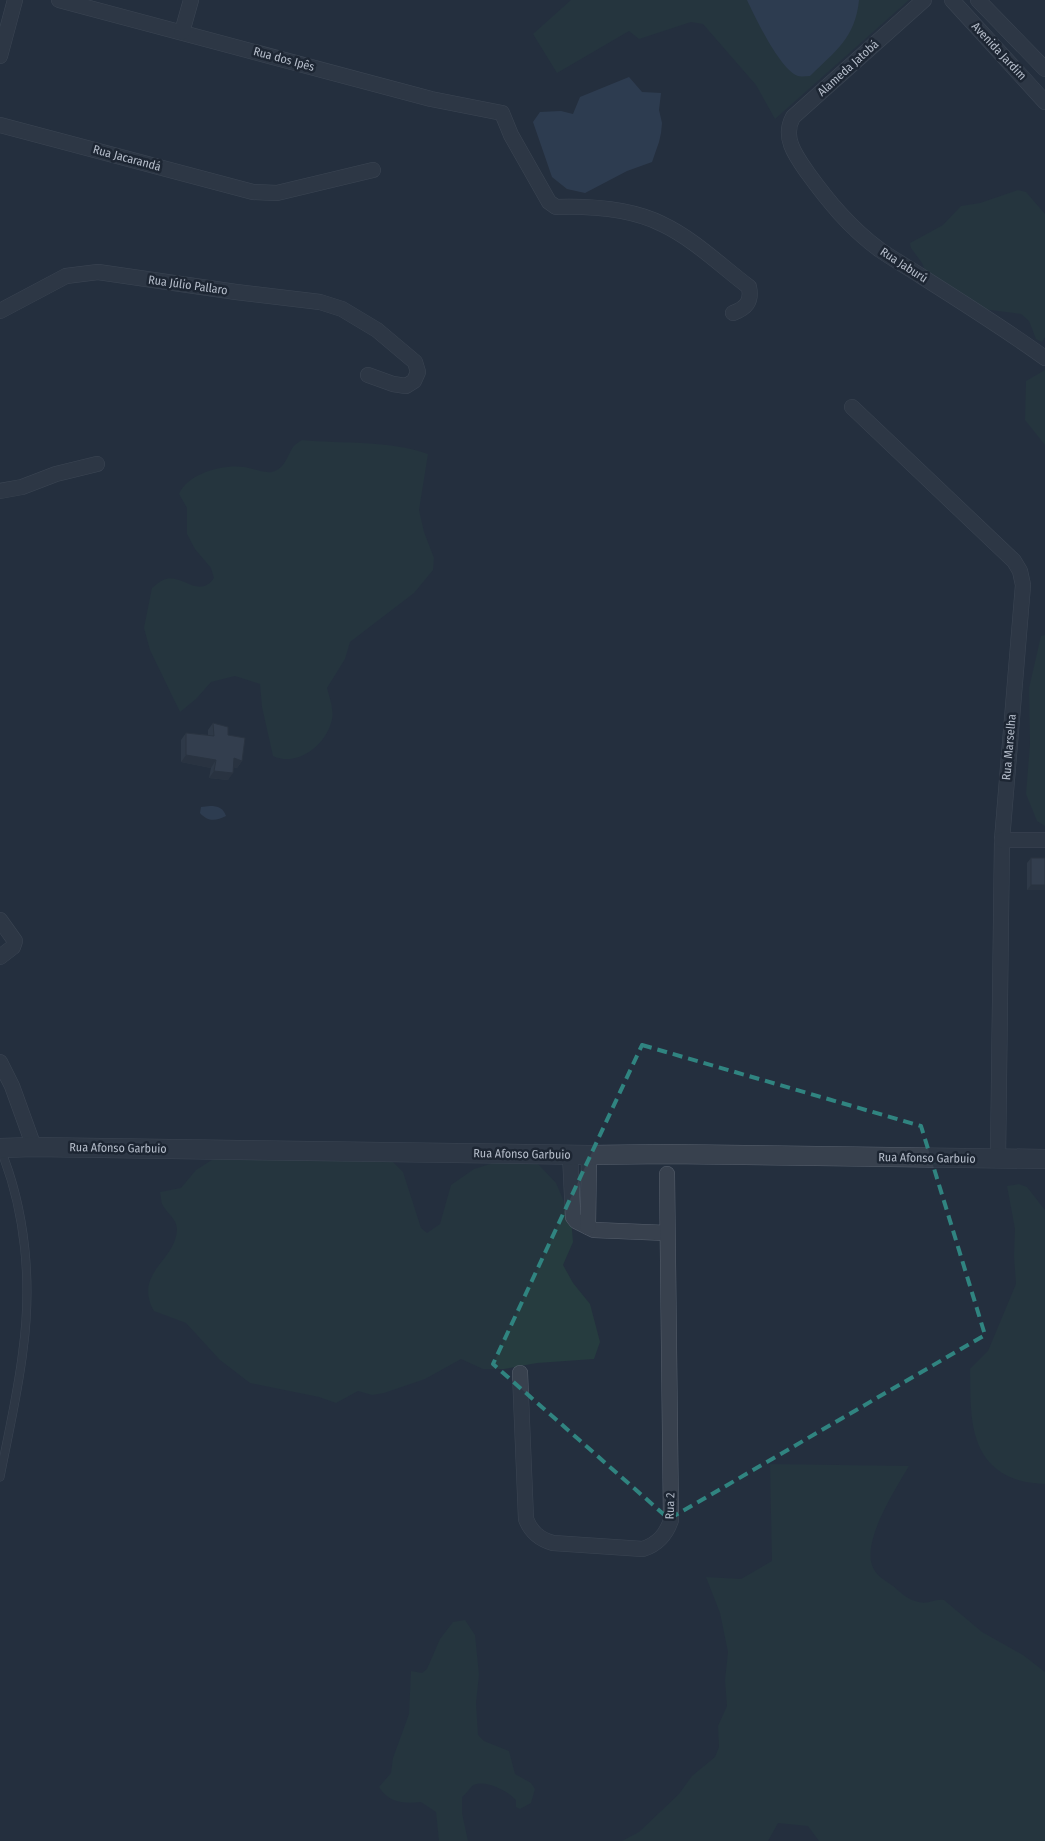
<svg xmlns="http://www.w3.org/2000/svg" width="1045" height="1841" font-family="'Fira Sans Condensed',sans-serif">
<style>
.green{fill:#263c3f}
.water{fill:#394c67}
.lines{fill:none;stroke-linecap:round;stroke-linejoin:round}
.service-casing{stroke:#565f6c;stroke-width:9}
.minor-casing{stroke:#565f6c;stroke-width:16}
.tertiary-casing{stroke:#565f6c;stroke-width:20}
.service{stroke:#38414e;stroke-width:8}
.minor{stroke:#38414e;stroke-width:15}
.tertiary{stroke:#38414e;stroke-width:19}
.wall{fill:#3b4654}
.shaded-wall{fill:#303945}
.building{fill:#455162;stroke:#303945}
.marked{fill:none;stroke:#308480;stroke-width:4;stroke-dasharray:10 6;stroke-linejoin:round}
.labels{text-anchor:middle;stroke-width:5;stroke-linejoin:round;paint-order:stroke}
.street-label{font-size:12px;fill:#b4bcc9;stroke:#1d2633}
</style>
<rect width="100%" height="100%" fill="#242f3e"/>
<!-- green -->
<g class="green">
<polygon points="571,0 909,0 775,119 756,85 703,24 691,22 639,39 629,31 557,73 533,34"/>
<polygon points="1018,190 1026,192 1045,214 1045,337 1042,342 1036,339 1029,321 1021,314 974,308 930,284 922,263 911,248 910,243 943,225 961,206 980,203"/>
<polygon points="1045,370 1045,445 1025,420 1026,381"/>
<path d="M302,440C343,444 388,440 428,454L419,510L424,532L434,558L433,570L414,593L350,642L345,659L327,688C330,699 335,712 331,723C324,747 296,767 273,756L262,707L260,684L235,676L211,682L196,699L180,712L150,650L144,628L152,588C156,585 161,580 166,579C184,575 199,599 214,578L211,568L195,549L187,534V508L179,494C188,473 223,464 244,467C253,468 266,475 275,471C286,466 287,456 293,447C295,444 299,442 302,440Z"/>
<polygon points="1045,635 1045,826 1037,821 1026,794 1030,744 1029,688 1041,636"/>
<path d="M388,1157L403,1172L421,1228L427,1233L440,1224L451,1185L474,1169L503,1160L524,1159L539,1165L556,1183L571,1218L573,1242L563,1265L573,1283L590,1304L600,1342L594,1359L537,1363L504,1369H483L461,1359L425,1379L384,1393L372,1395L358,1391L336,1403L319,1397L250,1383L220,1360L186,1323L154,1311C133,1273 175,1262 177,1230C177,1218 167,1214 162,1204C161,1201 161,1196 160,1192L181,1188L196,1170L215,1158Z"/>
<path d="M1019,1184L1027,1187L1045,1210V1484C1036,1483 1027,1483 1018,1480C967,1463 971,1413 970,1369L988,1351L1016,1284L1014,1256L1015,1229L1007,1186Z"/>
<path d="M770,1464L909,1466C896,1488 863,1539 872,1565C875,1575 884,1580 893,1586C899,1591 907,1599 915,1601C929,1606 933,1598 944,1600L982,1632L1023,1655L1045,1672V1841H819L808,1826L778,1823L768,1841H622L639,1832L679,1794L692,1776L715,1757L719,1747L718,1726L727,1706L725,1680L728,1652L720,1613L706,1577L741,1579L772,1561Z"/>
<path d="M465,1620L475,1635L479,1675L476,1703L478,1735L484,1741L509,1751L515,1774L531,1783L535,1789L531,1803L520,1809L516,1807V1800C508,1791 486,1779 473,1785C470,1788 466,1794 462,1797V1813L468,1841H439L436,1812L421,1802C404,1804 389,1803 379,1787L391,1773L393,1758L409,1714L411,1671L422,1673L427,1669L440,1639L453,1622Z"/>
</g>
<!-- water -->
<g class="water">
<path d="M747,0H859C855,39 835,51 810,76C806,76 801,77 798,76C780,70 755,17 747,0Z"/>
<polygon points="629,77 642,92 661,93 659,110 662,123 661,133 659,142 652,162 627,171 585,193 567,189 552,177 533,122 540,112 561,111 573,114 580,97"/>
<path d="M210,806C218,806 223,808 226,816C216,821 208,822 200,813L201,807Z"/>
</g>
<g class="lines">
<defs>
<path id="service" d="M0,1477C8,1435 18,1393 23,1350C32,1283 26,1211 0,1148"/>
<g id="minor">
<path d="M59,0L431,99L502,113L511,135L549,202L556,207C589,206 632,209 662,224C694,239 721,266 749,287C752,302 746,308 733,313"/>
<path d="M924,0L793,117C782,137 795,155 807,172C828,201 850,228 880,250C893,259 907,267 921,276C963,303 1005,329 1045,358"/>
<polyline points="952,0 1045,102"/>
<polyline points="978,0 1045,69"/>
<polyline points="182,32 191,0"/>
<polyline points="0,56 15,0"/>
<polyline points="0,125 253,192 277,193 373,170"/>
<polyline points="0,311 66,276 98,272 236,292 320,302 342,309 377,330 415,362 418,372 414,381 406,386 393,384 368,375"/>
<polyline points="852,407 1014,561 1020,571 1023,585 1002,840 998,1159"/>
<polyline points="0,491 22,487 56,474 97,464"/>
<polyline points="1002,840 1045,840"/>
<polyline points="0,920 15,941 13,947 0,957"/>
<polyline points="0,1062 12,1086 34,1147"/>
<polyline points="570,1154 573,1217 576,1221 594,1230 667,1233"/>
<polyline points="588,1227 589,1155"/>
<path d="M520,1373L526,1519C531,1532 539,1539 553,1543L643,1549C658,1544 666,1535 671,1520L667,1174"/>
</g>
<polyline id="tertiary" points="0,1148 34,1147 589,1155 667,1154 1045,1159"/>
</defs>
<!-- service casing -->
<use href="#service" class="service-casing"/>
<!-- minor casing -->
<use href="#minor" class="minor-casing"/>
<!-- tertiary casing -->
<use href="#tertiary" class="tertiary-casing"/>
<!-- service -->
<use href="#service" class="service"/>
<!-- minor -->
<use href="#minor" class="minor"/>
<!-- tertiary -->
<use href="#tertiary" class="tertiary"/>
</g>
<!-- wall -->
<g class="wall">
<polygon points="213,723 228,735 242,761 237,768 233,767 228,780 209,778 211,768 181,762 181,740 186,733 208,735 208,730"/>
<polygon points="1031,858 1045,858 1045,890 1027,890 1027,863"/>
</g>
<!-- shaded-wall -->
<g class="shaded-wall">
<polygon points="186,755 216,760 211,768 181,762"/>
<polygon points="234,758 242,761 237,768 229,766"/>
<polygon points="214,771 233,773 228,780 209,778"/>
<polygon points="1031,885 1045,885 1045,890 1027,890"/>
</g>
<!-- building -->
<g class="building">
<polygon points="213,723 228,727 228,735 245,738 242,761 234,758 233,773 214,771 216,760 186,755 186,733 214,736"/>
<rect x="1031" y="858" width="14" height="27"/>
</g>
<!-- marked area -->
<path d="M0 0H1045V1841H0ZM642,1045L921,1126L985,1335L669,1519L493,1364Z" fill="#242f3e" fill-opacity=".55" fill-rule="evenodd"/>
<path class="marked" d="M642,1045L921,1126L985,1335L669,1519L493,1364Z"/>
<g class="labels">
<!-- street labels -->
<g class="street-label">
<text transform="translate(999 51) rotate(47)" y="4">Avenida Jardim</text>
<text transform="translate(284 59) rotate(15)" y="4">Rua dos Ipês</text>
<text transform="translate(848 68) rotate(-42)" y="4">Alameda Jatobá</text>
<text transform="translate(127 158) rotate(15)" y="4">Rua Jacarandá</text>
<text transform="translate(904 265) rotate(33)" y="4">Rua Jaburú</text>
<text transform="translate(188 285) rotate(8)" y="4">Rua Júlio Pallaro</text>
<text transform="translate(1009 747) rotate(-85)" y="4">Rua Marselha</text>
<text transform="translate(118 1148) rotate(1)" y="4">Rua Afonso Garbuio</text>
<text transform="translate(522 1154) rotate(1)" y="4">Rua Afonso Garbuio</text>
<text transform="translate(927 1158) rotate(1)" y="4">Rua Afonso Garbuio</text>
<text transform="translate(670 1506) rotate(-88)" y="4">Rua 2</text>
</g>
</g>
</svg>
